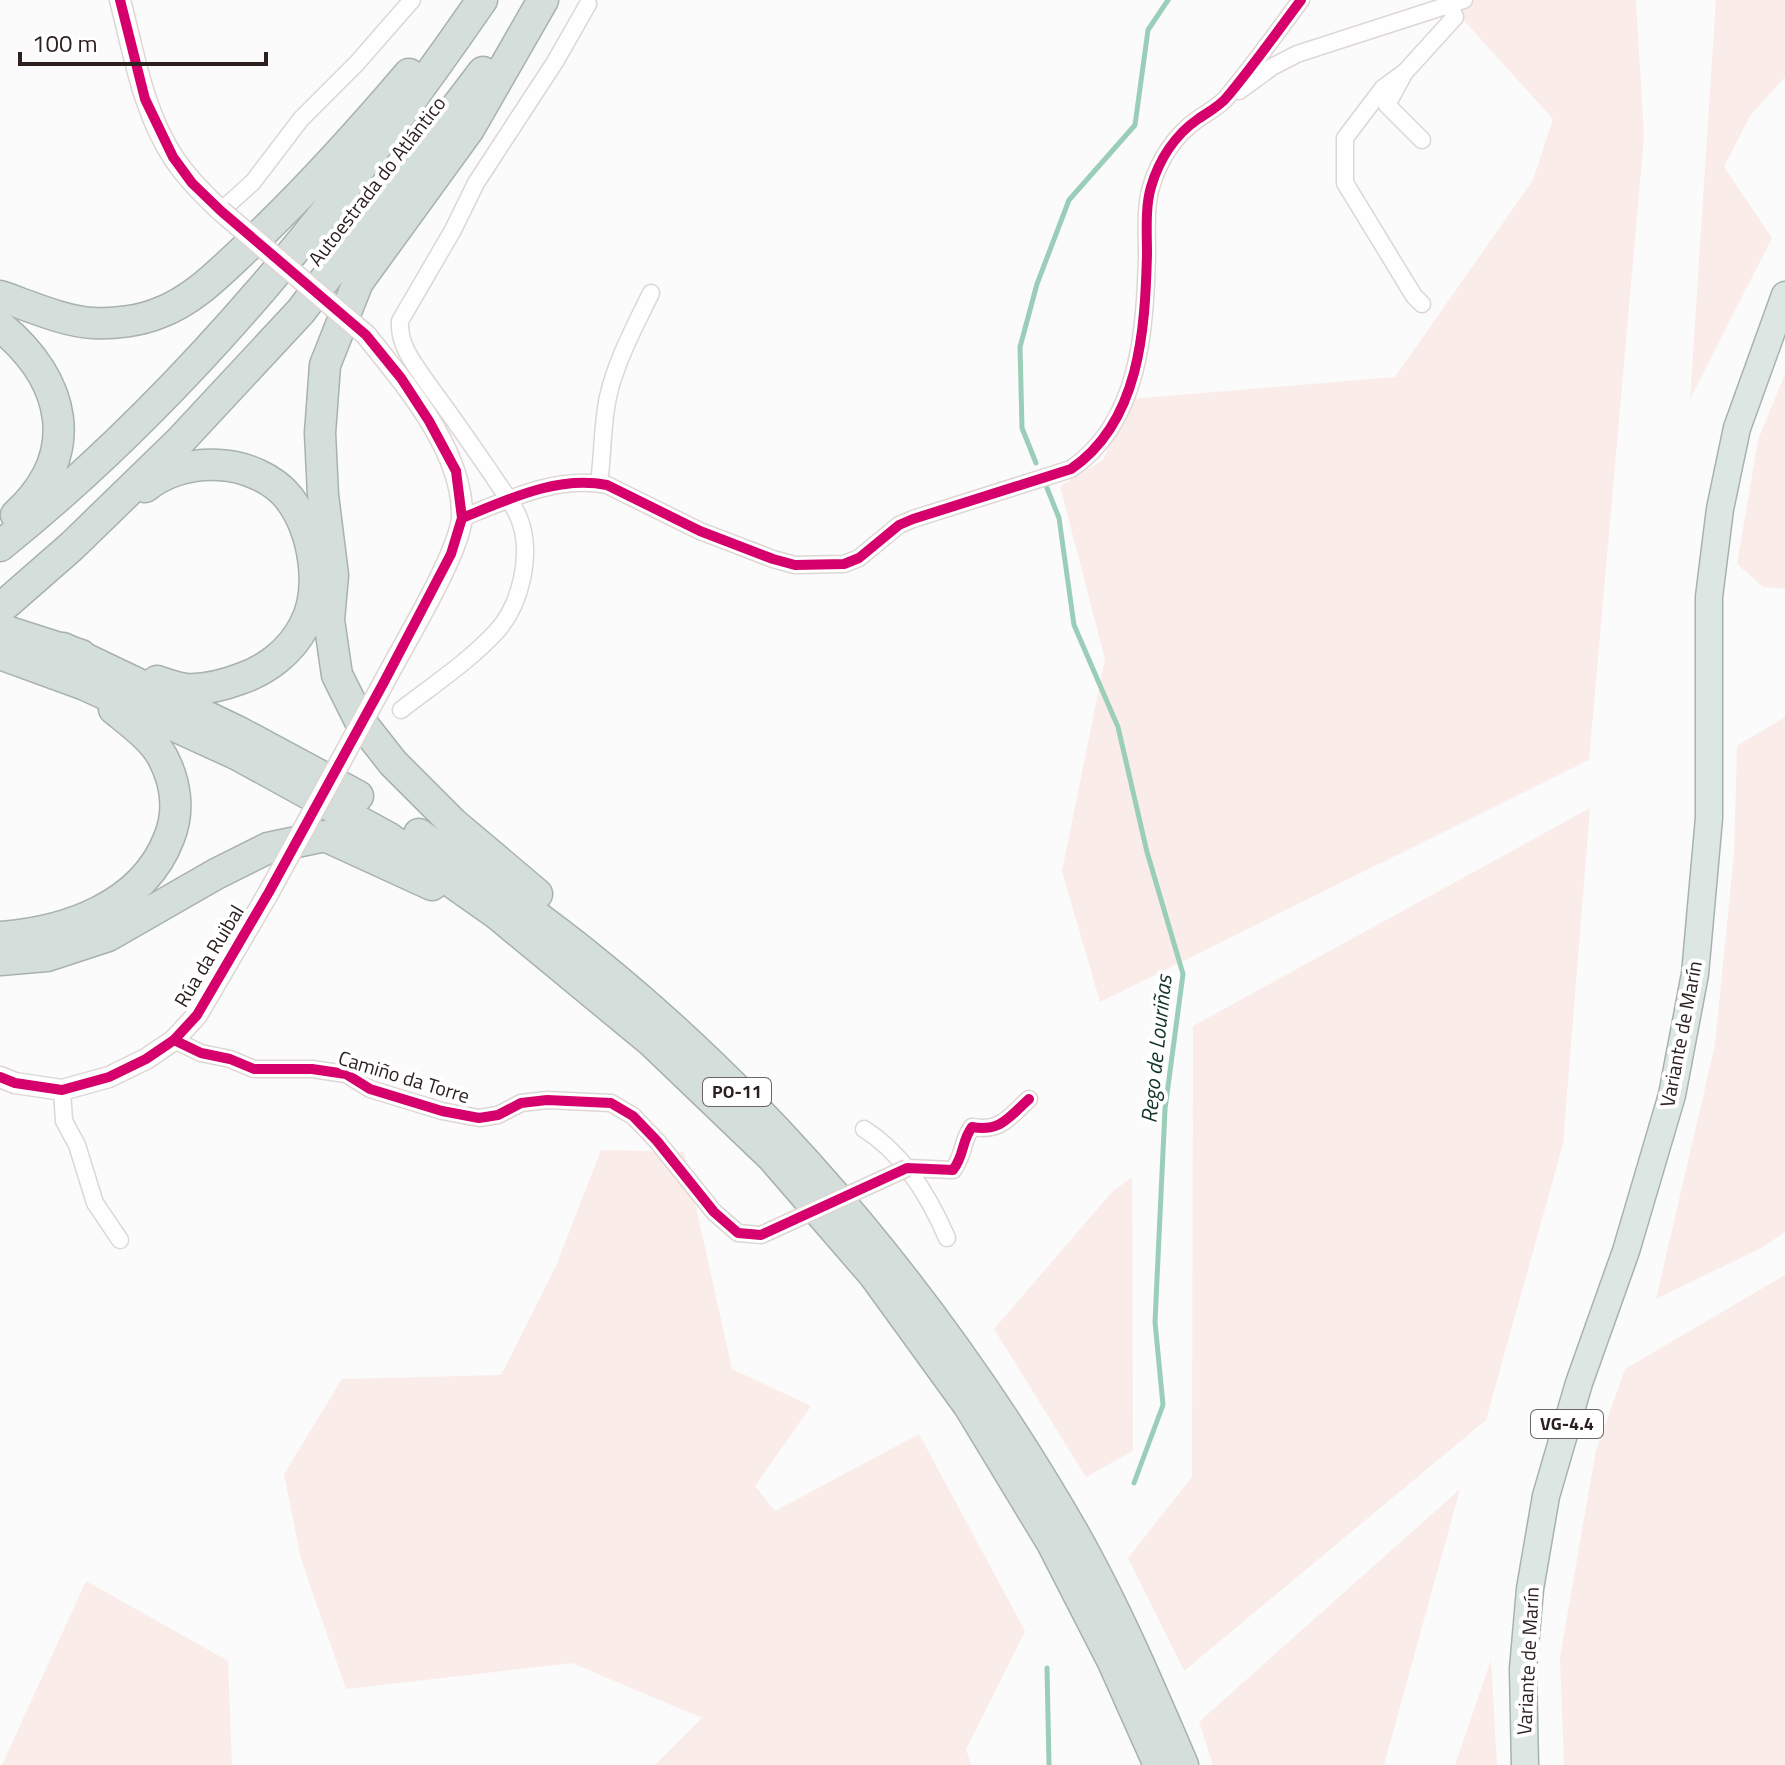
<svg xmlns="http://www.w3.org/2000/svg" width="1785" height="1765" font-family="'Titillium Web',sans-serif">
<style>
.green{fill:#faece9}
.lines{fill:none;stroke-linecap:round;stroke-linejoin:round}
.stream{stroke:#9bceb8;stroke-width:5}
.minor-casing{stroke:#ddd6d5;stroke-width:19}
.tertiary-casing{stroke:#ddd6d5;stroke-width:23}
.trunk-casing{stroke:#a8b2ad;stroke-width:29}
.motorway-casing{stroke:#a8b2ad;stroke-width:33}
.minor{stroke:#fefefe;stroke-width:16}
.tertiary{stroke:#fefefe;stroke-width:20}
.trunk{stroke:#dce6e2;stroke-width:26}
.motorway{stroke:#d4dfdb;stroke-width:30}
.minor-bridge-casing{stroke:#ddd6d5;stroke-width:19;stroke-linecap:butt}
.tertiary-bridge-casing{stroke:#ddd6d5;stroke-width:23;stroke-linecap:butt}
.minor-bridge{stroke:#fefefe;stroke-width:16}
.tertiary-bridge{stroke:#fefefe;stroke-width:20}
.cycleway-casing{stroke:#fff;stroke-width:15}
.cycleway{stroke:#d6006c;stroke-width:10}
.labels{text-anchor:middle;stroke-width:8;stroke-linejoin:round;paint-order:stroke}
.shield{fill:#fff;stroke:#6c6463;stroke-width:2}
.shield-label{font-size:18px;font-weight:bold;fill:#2d2120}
.street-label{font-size:20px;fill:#2d2120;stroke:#fff}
.water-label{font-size:22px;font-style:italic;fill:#133427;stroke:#fff}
</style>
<rect width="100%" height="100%" fill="#fbfbfb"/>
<!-- green -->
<g class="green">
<polygon points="1472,0 1636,0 1644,137 1589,760 1100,1002 1062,871 1105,659 1060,486 1103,460 1131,399 1395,377 1533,180 1553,119 1459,15"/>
<polygon points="1716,0 1785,0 1785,77 1750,116 1724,167 1772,238 1690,399"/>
<polygon points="1785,374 1785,589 1763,587 1737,564 1758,440"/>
<polygon points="1785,717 1785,1232 1763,1247 1656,1299 1715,1045 1734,854 1737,746"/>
<polygon points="1590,808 1563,1144 1486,1420 1184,1671 1128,1558 1192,1477 1193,1026"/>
<polygon points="601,1150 684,1152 732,1369 811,1406 755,1486 775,1511 919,1434 1025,1631 966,1749 971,1765 655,1765 702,1718 572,1663 346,1689 301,1559 284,1474 342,1379 501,1375 556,1266"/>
<polygon points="1132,1177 1133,1451 1086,1477 994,1329 1112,1192"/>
<polygon points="1785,1275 1785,1765 1564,1765 1560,1657 1596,1450 1625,1369"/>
<polygon points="1460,1489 1384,1765 1213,1765 1199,1722"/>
<polygon points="86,1581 228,1661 232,1765 2,1765"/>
<polygon points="1491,1660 1497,1765 1455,1765"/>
</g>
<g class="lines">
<!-- stream -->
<g class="stream">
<polyline points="1036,463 1022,428 1020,347 1037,284 1069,200 1135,125 1148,30 1168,0"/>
<polyline points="1047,488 1059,518 1074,625 1118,727 1147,852 1183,974 1165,1109 1155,1322 1163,1405 1134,1483"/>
<polyline points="1047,1668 1049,1765"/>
</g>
<defs>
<g id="minor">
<polyline points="1405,72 1383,88 1345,138 1345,183 1414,296 1422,304"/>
<polyline points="1239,91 1272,67 1297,54 1464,0"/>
<polyline points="1422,140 1387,105 1405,72 1455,17 1450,6 1452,0"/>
<polyline points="221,211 253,182 301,119 357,63 412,0"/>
<path d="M599,483C603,454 602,425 608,397C616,361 635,326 651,293"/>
<path d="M462,518C507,500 557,475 607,485L700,531L773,559L795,565L844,564L859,558L899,525L913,519L1071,469C1140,422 1145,330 1147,254C1147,234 1145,207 1151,187C1159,160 1175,135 1198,119C1208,112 1220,106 1227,97C1253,66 1277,32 1301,0"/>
<path d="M401,710C433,685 468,662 496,632C521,605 533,553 519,518C513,503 501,489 493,476C473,447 454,419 433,391C419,370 398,348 400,321L453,230L476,183L555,62L588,4"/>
<polyline points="174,1040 201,1053 230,1059 254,1069 312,1069 346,1074 370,1089 442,1111 479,1118 498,1115 521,1103 547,1100 611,1103 633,1116 657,1141 714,1212 738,1233 761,1235"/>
<polyline points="62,1090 64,1121 77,1145 95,1203 120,1240"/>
<path d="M864,1129C904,1154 929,1196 947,1238"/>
<path d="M907,1168L953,1170C965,1154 961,1142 972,1127C1001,1132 1009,1117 1029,1099"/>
</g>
<g id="tertiary">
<path d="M120,0C134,53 143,113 175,160C188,179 204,195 221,211"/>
<path d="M366,335C405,384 463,450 462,516C461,551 402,647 384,682"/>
<polyline points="0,1077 15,1083 62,1090 109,1077 146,1059 174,1040 197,1015 269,892"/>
</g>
<polyline id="trunk" points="1525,1765 1523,1669 1530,1589 1546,1496 1579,1383 1626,1251 1672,1095 1695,974 1709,818 1709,597 1720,509 1737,428 1785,295"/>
<g id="motorway">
<path d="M0,296C27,305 65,322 93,323C114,324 140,321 159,313C194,300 220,272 246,248C305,193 357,135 409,74"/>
<path d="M0,326C66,380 83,454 16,515"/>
<path d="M145,487C165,471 193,463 219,465C244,466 273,478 289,498C314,531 324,589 304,626C291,651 267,670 240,679C224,685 204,690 186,689C177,688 166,684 157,681"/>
<path d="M0,546C190,393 344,200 482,0"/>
<polyline points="0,609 72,546 181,440 301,311 483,72"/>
<polyline points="0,629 81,655"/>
<polyline points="63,648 239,732 358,796"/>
<polyline points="0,654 85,685 238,755 389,838 497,914 652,1042 772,1157 874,1275 969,1406 1052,1543 1113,1662 1159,1765"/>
<path d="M419,834C478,875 538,915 593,960C785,1115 950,1318 1073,1532C1115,1606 1149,1686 1183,1765"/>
<polyline points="537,894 453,823 393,763 360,721 337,675 329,620 333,575 323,495 320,433 325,365 358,282 469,129 543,0"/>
<path d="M0,937C67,932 143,906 169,838C180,811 176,782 162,756C151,737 131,723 114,709"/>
<polyline points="0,960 47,956 108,936 216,874 268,848 325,836 432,885"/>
</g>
</defs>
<!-- minor casing -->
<use href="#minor" class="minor-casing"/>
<!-- tertiary casing -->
<use href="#tertiary" class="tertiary-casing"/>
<!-- trunk casing -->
<use href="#trunk" class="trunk-casing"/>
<!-- motorway casing -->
<use href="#motorway" class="motorway-casing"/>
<!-- minor -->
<use href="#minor" class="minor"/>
<!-- tertiary -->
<use href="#tertiary" class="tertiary"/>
<!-- trunk -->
<use href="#trunk" class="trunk"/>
<!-- motorway -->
<use href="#motorway" class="motorway"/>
<defs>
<polyline id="minor-bridge" points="761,1235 907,1168"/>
<g id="tertiary-bridge">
<polyline points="221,211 366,335"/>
<polyline points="269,892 384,682"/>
</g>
</defs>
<!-- minor-bridge casing -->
<use href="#minor-bridge" class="minor-bridge-casing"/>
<!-- tertiary-bridge casing -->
<use href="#tertiary-bridge" class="tertiary-bridge-casing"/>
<!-- minor-bridge -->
<use href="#minor-bridge" class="minor-bridge"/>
<!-- tertiary-bridge -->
<use href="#tertiary-bridge" class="tertiary-bridge"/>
<defs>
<g id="cycleway">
<path d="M462,518C507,500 557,475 607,485L700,531L773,559L795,565L844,564L859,558L899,525L913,519L1071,469C1140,422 1145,330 1147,254C1147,234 1145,207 1151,187C1159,160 1175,135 1198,119C1208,112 1220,106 1227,97C1253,66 1277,32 1301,0"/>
<path d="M174,1040L201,1053L230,1059L254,1069H312L346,1074L370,1089L442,1111L479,1118L498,1115L521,1103L547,1100L611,1103L633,1116L657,1141L714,1212L738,1233L761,1235L907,1168L953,1170C965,1154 961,1142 972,1127C1001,1132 1009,1117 1029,1099"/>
<polyline points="0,1077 15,1083 62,1090 109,1077 146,1059 174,1040 197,1015 269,892 384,682 451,554 462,518 456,471 429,421 401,378 366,335 221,211 192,183 173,157 145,99 120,0"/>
</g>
</defs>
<!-- cycleway casing -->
<use href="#cycleway" class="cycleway-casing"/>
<!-- cycleway -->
<use href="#cycleway" class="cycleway"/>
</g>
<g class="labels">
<!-- shield labels -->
<g class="shield">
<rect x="703" y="1078" width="68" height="28" rx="6"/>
<rect x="1531" y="1410" width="72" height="28" rx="6"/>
</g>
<g class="shield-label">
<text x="737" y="1098">PO-11</text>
<text x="1567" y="1430">VG-4.4</text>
</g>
<!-- street labels -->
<g class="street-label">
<text transform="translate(377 181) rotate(-52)" y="7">Autoestrada do Atlántico</text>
<text transform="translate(209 956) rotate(-59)" y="7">Rúa da Ruibal</text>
<text transform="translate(1681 1034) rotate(-79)" y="7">Variante de Marín</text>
<text transform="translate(404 1077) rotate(17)" y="7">Camiño da Torre</text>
<text transform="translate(1528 1661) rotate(-87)" y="7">Variante de Marín</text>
</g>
<!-- water labels -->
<g class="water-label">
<text transform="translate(1156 1049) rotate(-84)" y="8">Rego de Louriñas</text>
</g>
</g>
<!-- scale -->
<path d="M20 52v12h246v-12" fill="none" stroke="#2d2120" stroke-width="4"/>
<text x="32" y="52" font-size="24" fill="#2d2120" stroke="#ffffff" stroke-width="6" paint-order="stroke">100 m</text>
</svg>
